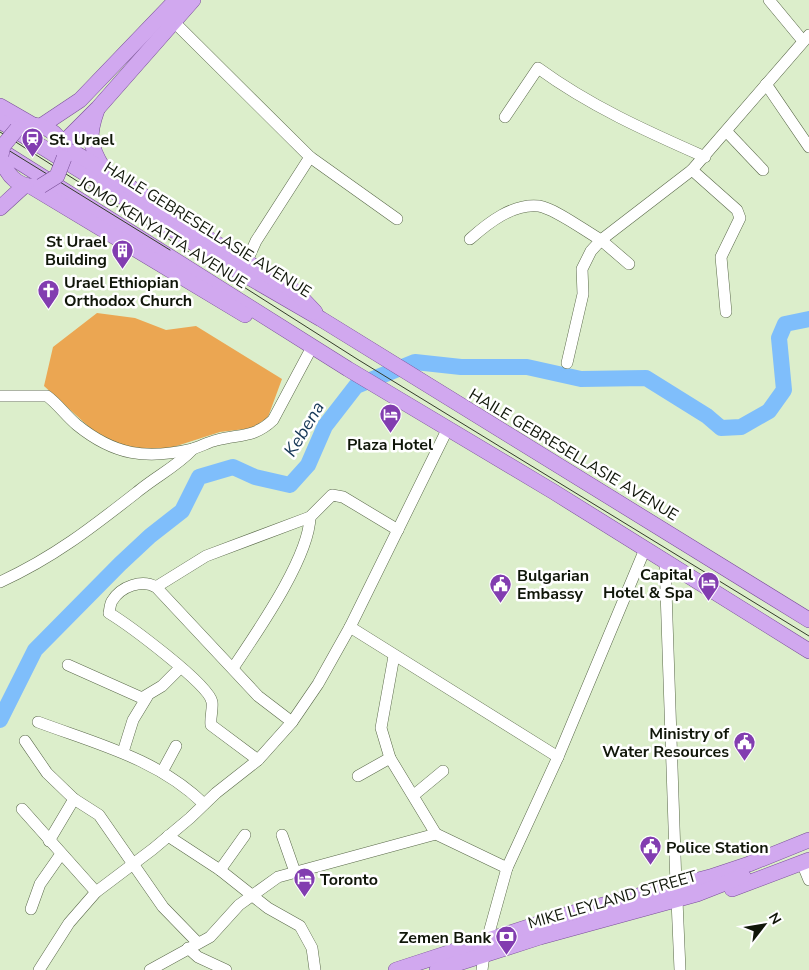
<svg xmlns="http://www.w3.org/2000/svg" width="809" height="970" font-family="'Nunito Sans',sans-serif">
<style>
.green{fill:#eba652}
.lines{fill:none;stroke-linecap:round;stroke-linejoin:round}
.river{stroke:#7fbefb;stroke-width:16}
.minor-casing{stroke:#5a694a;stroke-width:12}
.major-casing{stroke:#794f98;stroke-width:16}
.minor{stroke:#fff;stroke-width:11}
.major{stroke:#d1a8ef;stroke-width:15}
.tram{stroke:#343c2b;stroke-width:1}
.major-bridge-casing{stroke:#794f98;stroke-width:16;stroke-linecap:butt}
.major-bridge{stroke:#d1a8ef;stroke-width:15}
.labels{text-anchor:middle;stroke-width:5;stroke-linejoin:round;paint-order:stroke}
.poi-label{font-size:16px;font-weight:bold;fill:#101609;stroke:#fff;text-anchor:start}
.street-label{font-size:16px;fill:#101609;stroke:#fff}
.water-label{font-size:18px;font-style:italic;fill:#163756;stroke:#fff}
</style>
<rect width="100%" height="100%" fill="#dceecb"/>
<!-- green -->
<polygon class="green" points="97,313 135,318 166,330 196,326 282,379 268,417 253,428 220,432 161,451 131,450 100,437 44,386 53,347"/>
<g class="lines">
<!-- river -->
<polyline class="river" points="0,720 35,650 120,564 150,536 182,511 199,477 233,467 255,477 290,485 308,465 325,426 356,386 415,362 461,367 527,367 581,379 646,378 707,416 721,428 741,427 769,411 784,390 779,338 785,324 809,319"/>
<defs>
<g id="minor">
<polyline points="769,0 803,41"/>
<polyline points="169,17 310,157 397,219"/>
<polyline points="766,84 809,147"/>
<path d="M505,117L538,68C590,106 646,131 705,157"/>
<polyline points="727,132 763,170"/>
<polyline points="692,170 737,210 740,218 721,257 726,312"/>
<path d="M470,239C488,223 513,203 539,206C556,209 585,231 601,240L692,170L809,35"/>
<polyline points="246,263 256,241 310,157"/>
<polyline points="567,363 583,294 582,269 591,251 601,240 629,264"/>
<path d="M0,396H47C58,404 66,416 77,425C114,455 146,460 192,449C200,447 208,442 217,440C240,434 254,438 273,420L312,347"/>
<polyline points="665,561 676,885"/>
<path d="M0,582C55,557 95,525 141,489C160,474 177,466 193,449"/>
<path d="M156,587C142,579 121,586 112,601C110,604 110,609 109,613C127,624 209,684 212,702C213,709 210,718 211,725L258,760"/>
<polyline points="350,627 558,757"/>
<polyline points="394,656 381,728 390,758 436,834 507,868"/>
<polyline points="68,665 142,698 162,686 180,668"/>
<path d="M233,668C257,632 309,558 310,517"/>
<path d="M38,722C97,744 158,759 204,804"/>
<polyline points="292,722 258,696 156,587 206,556 310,517 332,495 343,497 398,530"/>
<polyline points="25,741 47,773 74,799 99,815 163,907 198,943"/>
<polyline points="123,752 133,720 147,697"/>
<polyline points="162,772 176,746"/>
<polyline points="358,776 390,758"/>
<polyline points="414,795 443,771"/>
<polyline points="22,809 96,892"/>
<polyline points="282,835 295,872"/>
<polyline points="168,836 220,870 268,908 300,926 312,948 315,970"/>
<polyline points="49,841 74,799"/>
<polyline points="802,863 809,880"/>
<polyline points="220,870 245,835"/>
<polyline points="677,900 680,970"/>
<polyline points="31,909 40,884 61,854"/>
<polyline points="487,940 507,868 558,757 645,549"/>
<polyline points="188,948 198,957 226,970"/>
<polyline points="39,970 69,923 96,892 153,849 190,818 216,793 258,760 292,722 318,684 350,627 448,428"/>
<polyline points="150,970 210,937 239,905 278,877 436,834"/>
<polyline points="482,970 484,955"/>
</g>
<g id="major">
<polyline points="0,106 33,125"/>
<path d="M97,110C88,135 89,145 103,168"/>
<polyline points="0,121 120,195 221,261 321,319 809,620"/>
<polyline points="41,126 80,100 176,0"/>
<path d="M17,129C37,120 62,129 64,154"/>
<polyline points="62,144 98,108 193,0"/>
<polyline points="63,149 75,153 104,170 204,236 296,292 315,312"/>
<polyline points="0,150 348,369 554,492 809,651"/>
<path d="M1,155C6,177 19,189 41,186"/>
<polyline points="32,187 245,315"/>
<polyline points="0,208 24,186"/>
<polyline points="732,889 809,860"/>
<polyline points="396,970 565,915 710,877 749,864 809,840"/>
<polyline points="437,970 540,937 697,894 743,876"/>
</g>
</defs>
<!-- minor casing -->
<use href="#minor" class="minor-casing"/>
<!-- major casing -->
<use href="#major" class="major-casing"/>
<!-- minor -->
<use href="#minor" class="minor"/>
<!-- major -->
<use href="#major" class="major"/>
<!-- tram -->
<g class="tram">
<polyline points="0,132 357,359 809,636"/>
<polyline points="0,145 170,250"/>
</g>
<defs>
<g id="major-bridge">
<polyline points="1,155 3,146 17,129"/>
<polyline points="41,186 57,176 64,158"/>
</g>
</defs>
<!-- major-bridge casing -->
<use href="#major-bridge" class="major-bridge-casing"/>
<!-- major-bridge -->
<use href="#major-bridge" class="major-bridge"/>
</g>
<!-- icons -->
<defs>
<symbol id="station-pin" viewBox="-11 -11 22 30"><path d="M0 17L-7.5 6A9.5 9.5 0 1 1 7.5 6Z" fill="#823db0" stroke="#fff"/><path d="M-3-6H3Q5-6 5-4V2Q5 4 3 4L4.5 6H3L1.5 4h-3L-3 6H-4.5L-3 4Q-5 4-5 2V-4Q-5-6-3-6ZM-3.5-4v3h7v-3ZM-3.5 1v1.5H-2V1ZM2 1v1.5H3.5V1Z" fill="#fff"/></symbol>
<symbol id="building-pin" viewBox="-11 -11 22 30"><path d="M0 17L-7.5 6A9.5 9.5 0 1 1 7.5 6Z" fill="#823db0" stroke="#fff"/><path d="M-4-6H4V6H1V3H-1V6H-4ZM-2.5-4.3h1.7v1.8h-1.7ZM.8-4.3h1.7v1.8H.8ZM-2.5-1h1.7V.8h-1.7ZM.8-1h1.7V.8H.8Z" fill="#fff"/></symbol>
<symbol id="church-pin" viewBox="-11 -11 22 30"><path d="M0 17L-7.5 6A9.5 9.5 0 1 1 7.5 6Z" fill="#823db0" stroke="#fff"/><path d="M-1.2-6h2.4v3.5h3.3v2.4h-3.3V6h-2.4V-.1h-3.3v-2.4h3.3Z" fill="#fff"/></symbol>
<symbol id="hotel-pin" viewBox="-11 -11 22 30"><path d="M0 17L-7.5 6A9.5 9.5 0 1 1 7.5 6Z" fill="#823db0" stroke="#fff"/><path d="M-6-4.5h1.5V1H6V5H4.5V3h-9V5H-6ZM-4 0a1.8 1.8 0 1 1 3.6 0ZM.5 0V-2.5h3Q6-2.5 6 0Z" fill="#fff"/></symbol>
<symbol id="civic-pin" viewBox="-11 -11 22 30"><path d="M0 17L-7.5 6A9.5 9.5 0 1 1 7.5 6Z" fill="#823db0" stroke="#fff"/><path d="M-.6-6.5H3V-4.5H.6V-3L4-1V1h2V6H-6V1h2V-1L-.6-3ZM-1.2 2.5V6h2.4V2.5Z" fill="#fff"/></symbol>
<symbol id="bank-pin" viewBox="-11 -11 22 30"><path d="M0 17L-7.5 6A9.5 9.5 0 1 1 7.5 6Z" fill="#823db0" stroke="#fff"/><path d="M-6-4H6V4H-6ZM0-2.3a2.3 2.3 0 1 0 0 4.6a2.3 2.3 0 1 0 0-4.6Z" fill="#fff"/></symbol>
</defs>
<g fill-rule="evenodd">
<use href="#station-pin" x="20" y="126" width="25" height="34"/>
<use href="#building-pin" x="110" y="238" width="25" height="34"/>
<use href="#church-pin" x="36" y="278" width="25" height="34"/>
<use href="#hotel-pin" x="378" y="402" width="25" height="34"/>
<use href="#hotel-pin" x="696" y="570" width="25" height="34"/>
<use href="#civic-pin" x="488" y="572" width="25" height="34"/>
<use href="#civic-pin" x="732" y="730" width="25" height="34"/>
<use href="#civic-pin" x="638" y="834" width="25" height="34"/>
<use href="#hotel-pin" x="292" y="866" width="25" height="34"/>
<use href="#bank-pin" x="494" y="924" width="25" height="34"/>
</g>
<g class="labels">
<!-- poi labels -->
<g class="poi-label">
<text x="49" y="145">St. Urael</text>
<text x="107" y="247" text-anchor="end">St Urael<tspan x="107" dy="18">Building</tspan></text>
<text x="64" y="288">Urael Ethiopian<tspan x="64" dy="18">Orthodox Church</tspan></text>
<text x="390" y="450" text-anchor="middle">Plaza Hotel</text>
<text x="693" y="580" text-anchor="end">Capital<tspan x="693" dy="18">Hotel &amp; Spa</tspan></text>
<text x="517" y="581">Bulgarian<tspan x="517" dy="18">Embassy</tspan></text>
<text x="729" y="739" text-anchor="end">Ministry of<tspan x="729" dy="18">Water Resources</tspan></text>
<text x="666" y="853">Police Station</text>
<text x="320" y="885">Toronto</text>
<text x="491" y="943" text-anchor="end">Zemen Bank</text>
</g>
<!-- street labels -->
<g class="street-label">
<text transform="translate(208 229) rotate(32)" y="6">HAILE GEBRESELLASIE AVENUE</text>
<text transform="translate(163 232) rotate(32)" y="6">JOMO KENYATTA AVENUE</text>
<text transform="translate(574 454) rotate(31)" y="6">HAILE GEBRESELLASIE AVENUE</text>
<text transform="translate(612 899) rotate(-16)" y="6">MIKE LEYLAND STREET</text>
</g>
<!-- water labels -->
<g class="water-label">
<text transform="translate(304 429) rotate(-59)" y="6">Kebena</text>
</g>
</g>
<!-- north arrow -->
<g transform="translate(764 925) rotate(59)" stroke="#ffffff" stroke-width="4" paint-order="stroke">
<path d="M0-4L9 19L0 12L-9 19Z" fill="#101609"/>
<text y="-8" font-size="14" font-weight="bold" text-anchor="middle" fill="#101609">N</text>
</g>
</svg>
